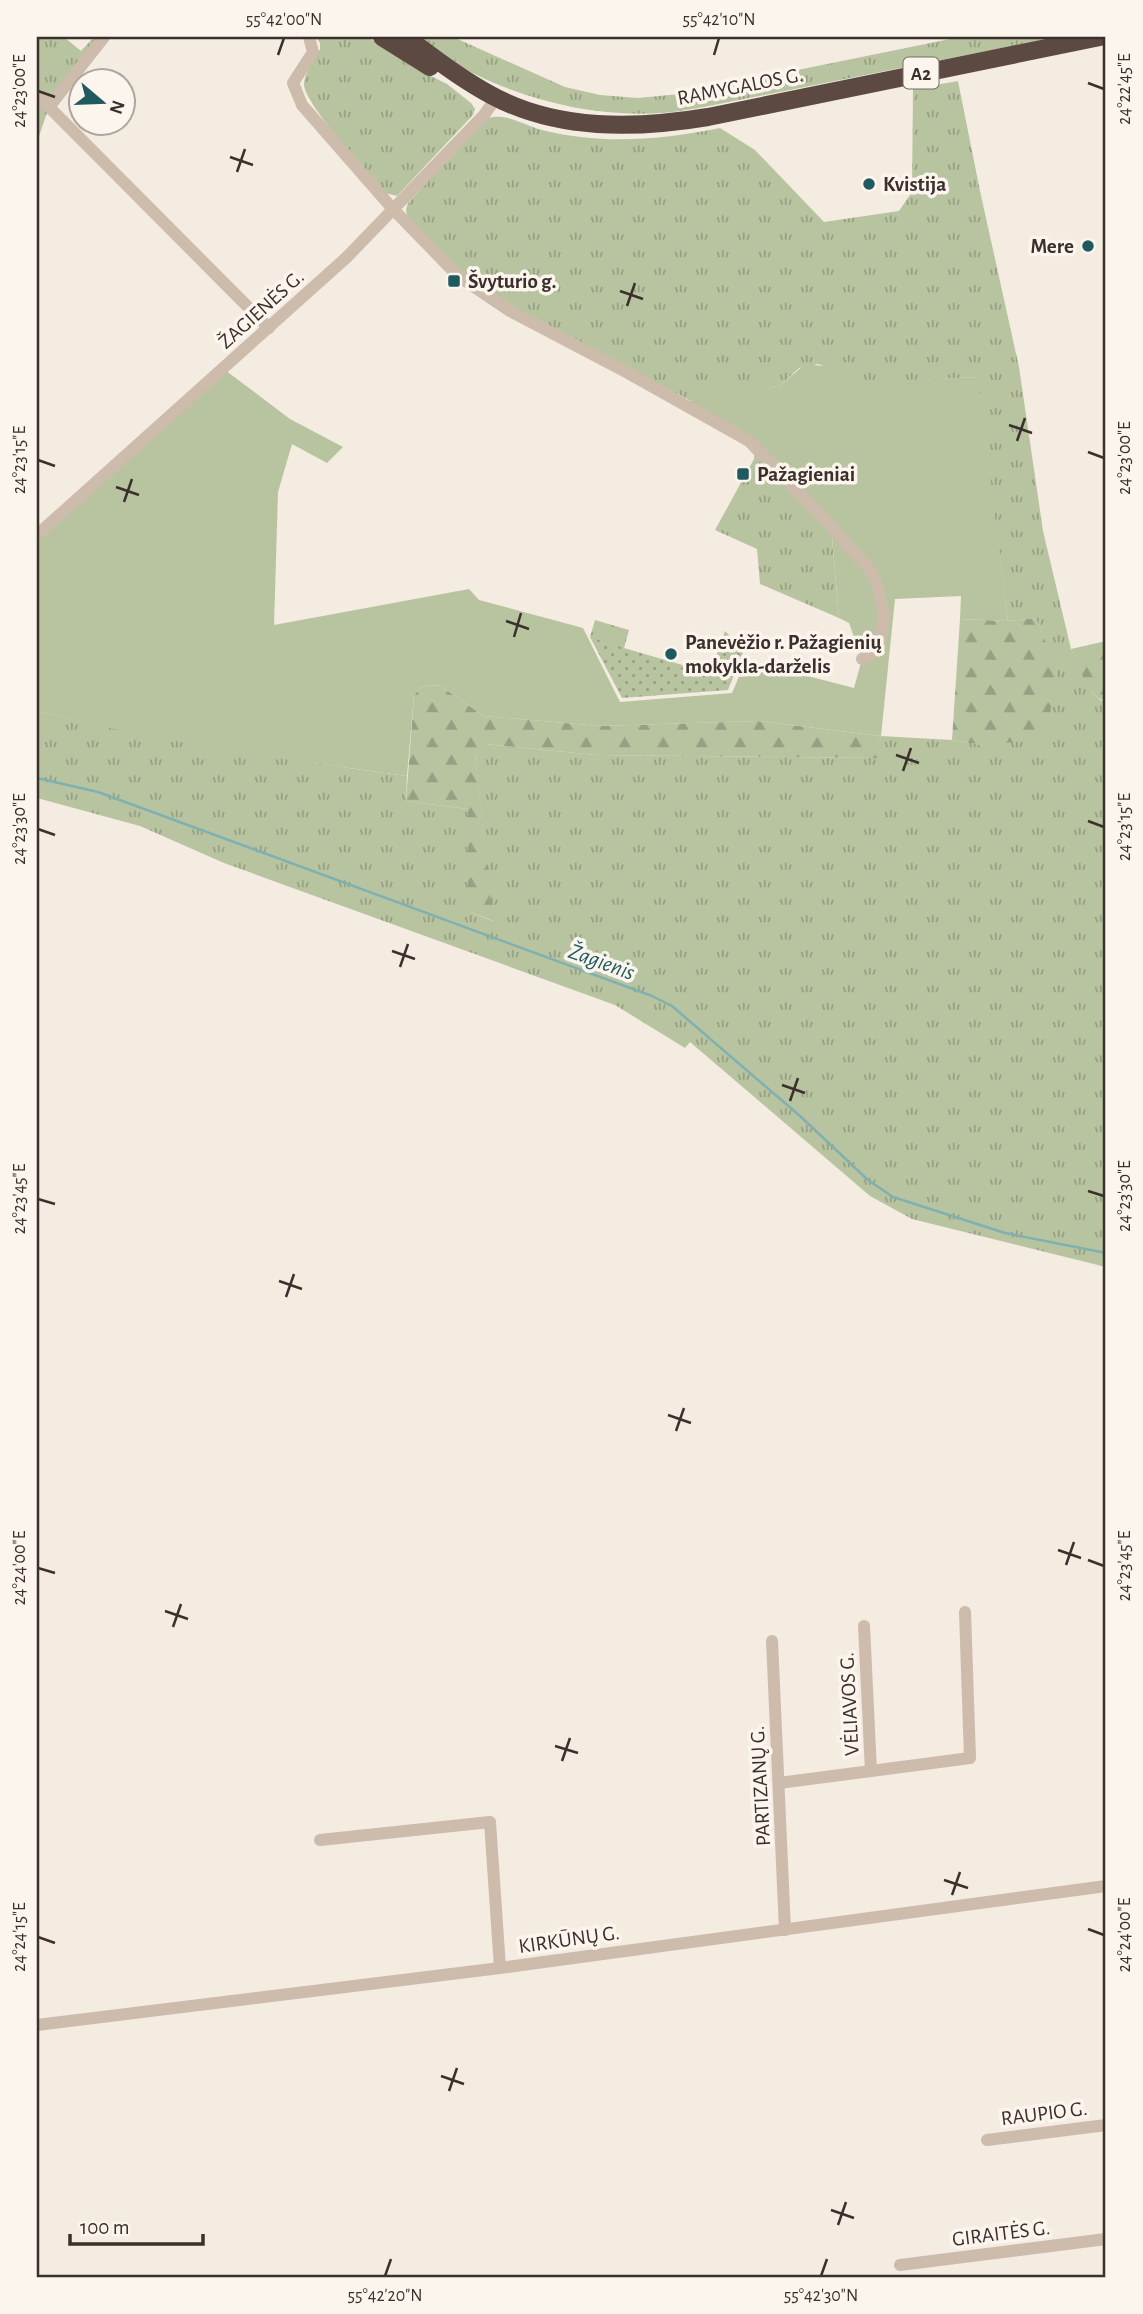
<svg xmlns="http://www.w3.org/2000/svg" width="1143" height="2314" font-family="'Alegreya Sans',sans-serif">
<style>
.grass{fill:url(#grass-tufts)}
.forest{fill:url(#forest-firs)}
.park{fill:url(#park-dots)}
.garden{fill:#b8c4a0}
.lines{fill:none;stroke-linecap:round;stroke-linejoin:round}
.stream{stroke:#7fb0b2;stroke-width:2.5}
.minor{stroke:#cdbbac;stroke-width:12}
.highway{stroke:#5c4a42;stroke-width:18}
.ticks{fill:none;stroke:#3b302b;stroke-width:2.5}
.poi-dot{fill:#1f5a5e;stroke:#fbf5ee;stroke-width:2.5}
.labels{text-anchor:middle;stroke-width:7;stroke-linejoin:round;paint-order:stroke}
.shield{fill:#fbf5ee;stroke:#756b66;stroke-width:2}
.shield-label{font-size:19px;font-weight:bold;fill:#3b302b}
.street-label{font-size:21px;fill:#3b302b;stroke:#fbf5ee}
.poi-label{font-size:21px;font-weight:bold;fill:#3b302b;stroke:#fbf5ee;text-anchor:start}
.water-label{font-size:23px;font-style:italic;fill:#1f5a5e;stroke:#fbf5ee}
.neatline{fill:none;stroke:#3b302b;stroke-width:2.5}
.ticks-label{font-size:18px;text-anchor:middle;fill:#3b302b}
</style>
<defs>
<pattern id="grass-tufts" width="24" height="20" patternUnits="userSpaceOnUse" patternTransform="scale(1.75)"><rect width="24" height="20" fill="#b8c4a0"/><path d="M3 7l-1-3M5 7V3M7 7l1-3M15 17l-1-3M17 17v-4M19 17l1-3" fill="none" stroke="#97a083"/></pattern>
<pattern id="forest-firs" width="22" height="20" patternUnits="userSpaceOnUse" patternTransform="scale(1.75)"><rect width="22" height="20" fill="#b8c4a0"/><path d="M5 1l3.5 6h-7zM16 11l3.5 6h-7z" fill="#97a083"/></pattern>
<pattern id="park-dots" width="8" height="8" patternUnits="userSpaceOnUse" patternTransform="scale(1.75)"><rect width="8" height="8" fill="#b8c4a0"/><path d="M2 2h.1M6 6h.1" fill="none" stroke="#97a083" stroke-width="1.8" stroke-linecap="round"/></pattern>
</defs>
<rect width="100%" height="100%" fill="#f4ebe1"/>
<!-- grass -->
<g class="grass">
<polygon points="37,37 64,37 81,51 94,37 104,37 49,107 37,142"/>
<path d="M316,37H368L413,67L447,84L471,103L475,109L473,115L397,196L385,193C370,175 302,102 304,83C305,72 315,59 320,49V43Z"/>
<path d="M415,37H453L565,87L600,95L638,98L680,94L960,37H1057L704,107C690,109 676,112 662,113C576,119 483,89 415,37Z"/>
<path d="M958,81L980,191L1019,367L1043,531L1071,649L1092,692L1100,700L1106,702V1267L912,1219L870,1196L690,1042L685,1048L615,1005L224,863L140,826L37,798V711C161,740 281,759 407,776L406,801L468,809V911L492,921L475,754L485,744L596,755L876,758L881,736L952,740L983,745L1056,670L1036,618L1008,621L977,377L866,383L842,368L832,369L818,364L799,368L781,385L766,389H698L691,401L520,311L449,263L407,216L406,210L408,203L485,119C505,112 522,124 542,130C601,145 661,140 720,128L755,150L824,222L899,211L912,192L913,89Z"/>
<polygon points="755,447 831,526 839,618 760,584 757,549 715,530 754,459"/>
</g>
<!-- forest -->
<g class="forest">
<polygon points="1036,618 1057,670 1046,739 982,745 952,740 960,619 1008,621"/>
<path d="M1106,641V702C1087,696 1079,666 1071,649Z"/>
<polygon points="430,685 441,686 484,716 600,726 757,721 881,736 877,758 596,755 485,744 482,751 475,754 493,921 468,911 468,809 406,801 414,695 420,688"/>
</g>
<!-- park -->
<polygon class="park" points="595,620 629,630 624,648 710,673 725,631 744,650 728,690 622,698 590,637"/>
<!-- garden -->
<g class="garden">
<polygon points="850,361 866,382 978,377 1008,621 960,619 961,596 895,599 881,736 757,721 600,726 484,716 441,686 430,685 420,688 414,695 407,776 255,755 136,734 37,711 37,537 225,370 290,419 343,447 327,463 292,444 278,492 274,625 469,589 479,600 583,628 620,702 732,693 746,660 854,688 862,659 849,623 839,618 831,525 749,441 680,402 691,401 697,389 766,389 781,385 805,364 842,368"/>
<polygon points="597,622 626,631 621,647 592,638"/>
</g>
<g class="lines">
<!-- stream -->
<polyline class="stream" points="37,778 98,792 652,996 672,1006 800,1116 868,1180 893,1197 1005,1233 1106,1253"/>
<!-- minor -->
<g class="minor">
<polyline points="309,37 313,52 293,83 302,105 392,208 458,276 510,311 628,373 749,441 831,526 869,569 877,583 884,615 880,642 869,656 862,659"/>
<polyline points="37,95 269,328"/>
<polyline points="49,107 104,37"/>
<polyline points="37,535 347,257 484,115 496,98"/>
<polyline points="772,1641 785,1930"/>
<polyline points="871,1771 970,1758 965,1612"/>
<polyline points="779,1783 871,1771 864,1626"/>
<polyline points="320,1840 490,1822 500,1968"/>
<polyline points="37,2025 500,1968 1106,1886"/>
<polyline points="987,2140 1106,2125"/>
<polyline points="900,2265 1106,2239"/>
</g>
<!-- highway -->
<g class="highway">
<polyline points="382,37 430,67"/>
<path d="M406,37C433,57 461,79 491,95C557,131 636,129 708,117L1100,37"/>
</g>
</g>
<!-- ticks -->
<path class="ticks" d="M278,55L284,38M714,55L719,38M1088,83L1104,89M38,91L55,97M230,157L253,165M237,172L245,149M620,291L643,299M627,306L635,283M1009,425L1032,433M1017,441L1025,418M1088,452L1104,458M38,460L55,466M116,487L139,495M124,502L132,479M506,621L529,629M514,637L521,613M896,755L919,763M903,771L911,748M1088,821L1104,827M38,829L55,835M392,951L415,959M400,967L408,944M782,1085L805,1093M790,1101L798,1078M1088,1191L1104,1196M38,1199L55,1204M279,1281L302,1289M286,1297L294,1274M668,1415L691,1423M676,1431L684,1408M1058,1550L1081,1558M1088,1560L1104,1566M1066,1565L1074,1542M38,1568L55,1573M165,1611L188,1619M173,1627L181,1604M555,1746L578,1753M562,1761L570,1738M944,1880L968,1888M952,1895L960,1872M1088,1929L1104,1935M38,1937L55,1943M441,2076L464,2084M449,2091L457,2068M831,2210L854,2218M838,2225L846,2202M385,2276L391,2259M821,2276L827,2259"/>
<!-- markers -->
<g class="poi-dot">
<circle cx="869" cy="184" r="7"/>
<circle cx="1088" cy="246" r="7"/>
<rect x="447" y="274" width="14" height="14" rx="3.5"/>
<rect x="736" y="467" width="14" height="14" rx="3.5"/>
<circle cx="671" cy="654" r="7"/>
</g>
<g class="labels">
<!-- shield labels -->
<rect class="shield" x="903.5" y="57.5" width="35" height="31" rx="5"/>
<g class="shield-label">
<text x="921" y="80">A2</text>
</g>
<!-- street labels -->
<g class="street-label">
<text transform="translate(740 86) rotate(-11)" y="7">RAMYGALOS G.</text>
<text transform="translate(261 309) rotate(-42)" y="7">ŽAGIENĖS G.</text>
<text transform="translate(849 1704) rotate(-93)" y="7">VĖLIAVOS G.</text>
<text transform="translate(760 1786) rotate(-93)" y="7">PARTIZANŲ G.</text>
<text transform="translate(569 1939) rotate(-8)" y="7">KIRKŪNŲ G.</text>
<text transform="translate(1044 2113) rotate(-7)" y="7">RAUPIO G.</text>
<text transform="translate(1001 2233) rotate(-7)" y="7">GIRAITĖS G.</text>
</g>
<!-- poi labels -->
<g class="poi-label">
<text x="883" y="191">Kvistija</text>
<text x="1074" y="253" text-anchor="end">Mere</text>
<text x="468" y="288">Švyturio g.</text>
<text x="757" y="481">Pažagieniai</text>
<text x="685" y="649">Panevėžio r. Pažagienių<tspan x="685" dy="24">mokykla-darželis</tspan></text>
</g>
<!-- water labels -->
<g class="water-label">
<text transform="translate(602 961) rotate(20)" y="8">Žagienis</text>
</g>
</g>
<!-- border -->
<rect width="1143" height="2314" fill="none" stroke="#fbf5ee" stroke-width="77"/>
<!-- north arrow -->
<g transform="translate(102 102) rotate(109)"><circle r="33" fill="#fbf5ee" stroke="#aea6a0" stroke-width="2"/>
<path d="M0-5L12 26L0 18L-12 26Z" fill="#1f5a5e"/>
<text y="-10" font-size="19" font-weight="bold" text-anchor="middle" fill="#3b302b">N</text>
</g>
<!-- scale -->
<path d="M70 2234v10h133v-10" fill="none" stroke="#3b302b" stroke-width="3.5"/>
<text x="80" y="2234" font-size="21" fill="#3b302b" stroke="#fbf5ee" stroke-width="5" paint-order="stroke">100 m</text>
<rect x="38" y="38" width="1066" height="2238" class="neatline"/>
<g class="ticks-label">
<text x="284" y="25">55°42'00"N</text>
<text x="719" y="25">55°42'10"N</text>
<text transform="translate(1124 89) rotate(-90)" y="6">24°22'45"E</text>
<text transform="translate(19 91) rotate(-90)" y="6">24°23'00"E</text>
<text transform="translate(1124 458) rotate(-90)" y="6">24°23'00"E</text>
<text transform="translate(19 460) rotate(-90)" y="6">24°23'15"E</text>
<text transform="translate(1124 827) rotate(-90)" y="6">24°23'15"E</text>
<text transform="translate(19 829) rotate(-90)" y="6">24°23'30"E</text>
<text transform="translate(1124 1196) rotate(-90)" y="6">24°23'30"E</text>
<text transform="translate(19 1199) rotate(-90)" y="6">24°23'45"E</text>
<text transform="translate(1124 1566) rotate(-90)" y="6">24°23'45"E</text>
<text transform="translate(19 1568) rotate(-90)" y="6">24°24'00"E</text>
<text transform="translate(1124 1935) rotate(-90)" y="6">24°24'00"E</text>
<text transform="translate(19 1937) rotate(-90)" y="6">24°24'15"E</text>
<text x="385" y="2301">55°42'20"N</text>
<text x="821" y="2301">55°42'30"N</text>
</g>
</svg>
